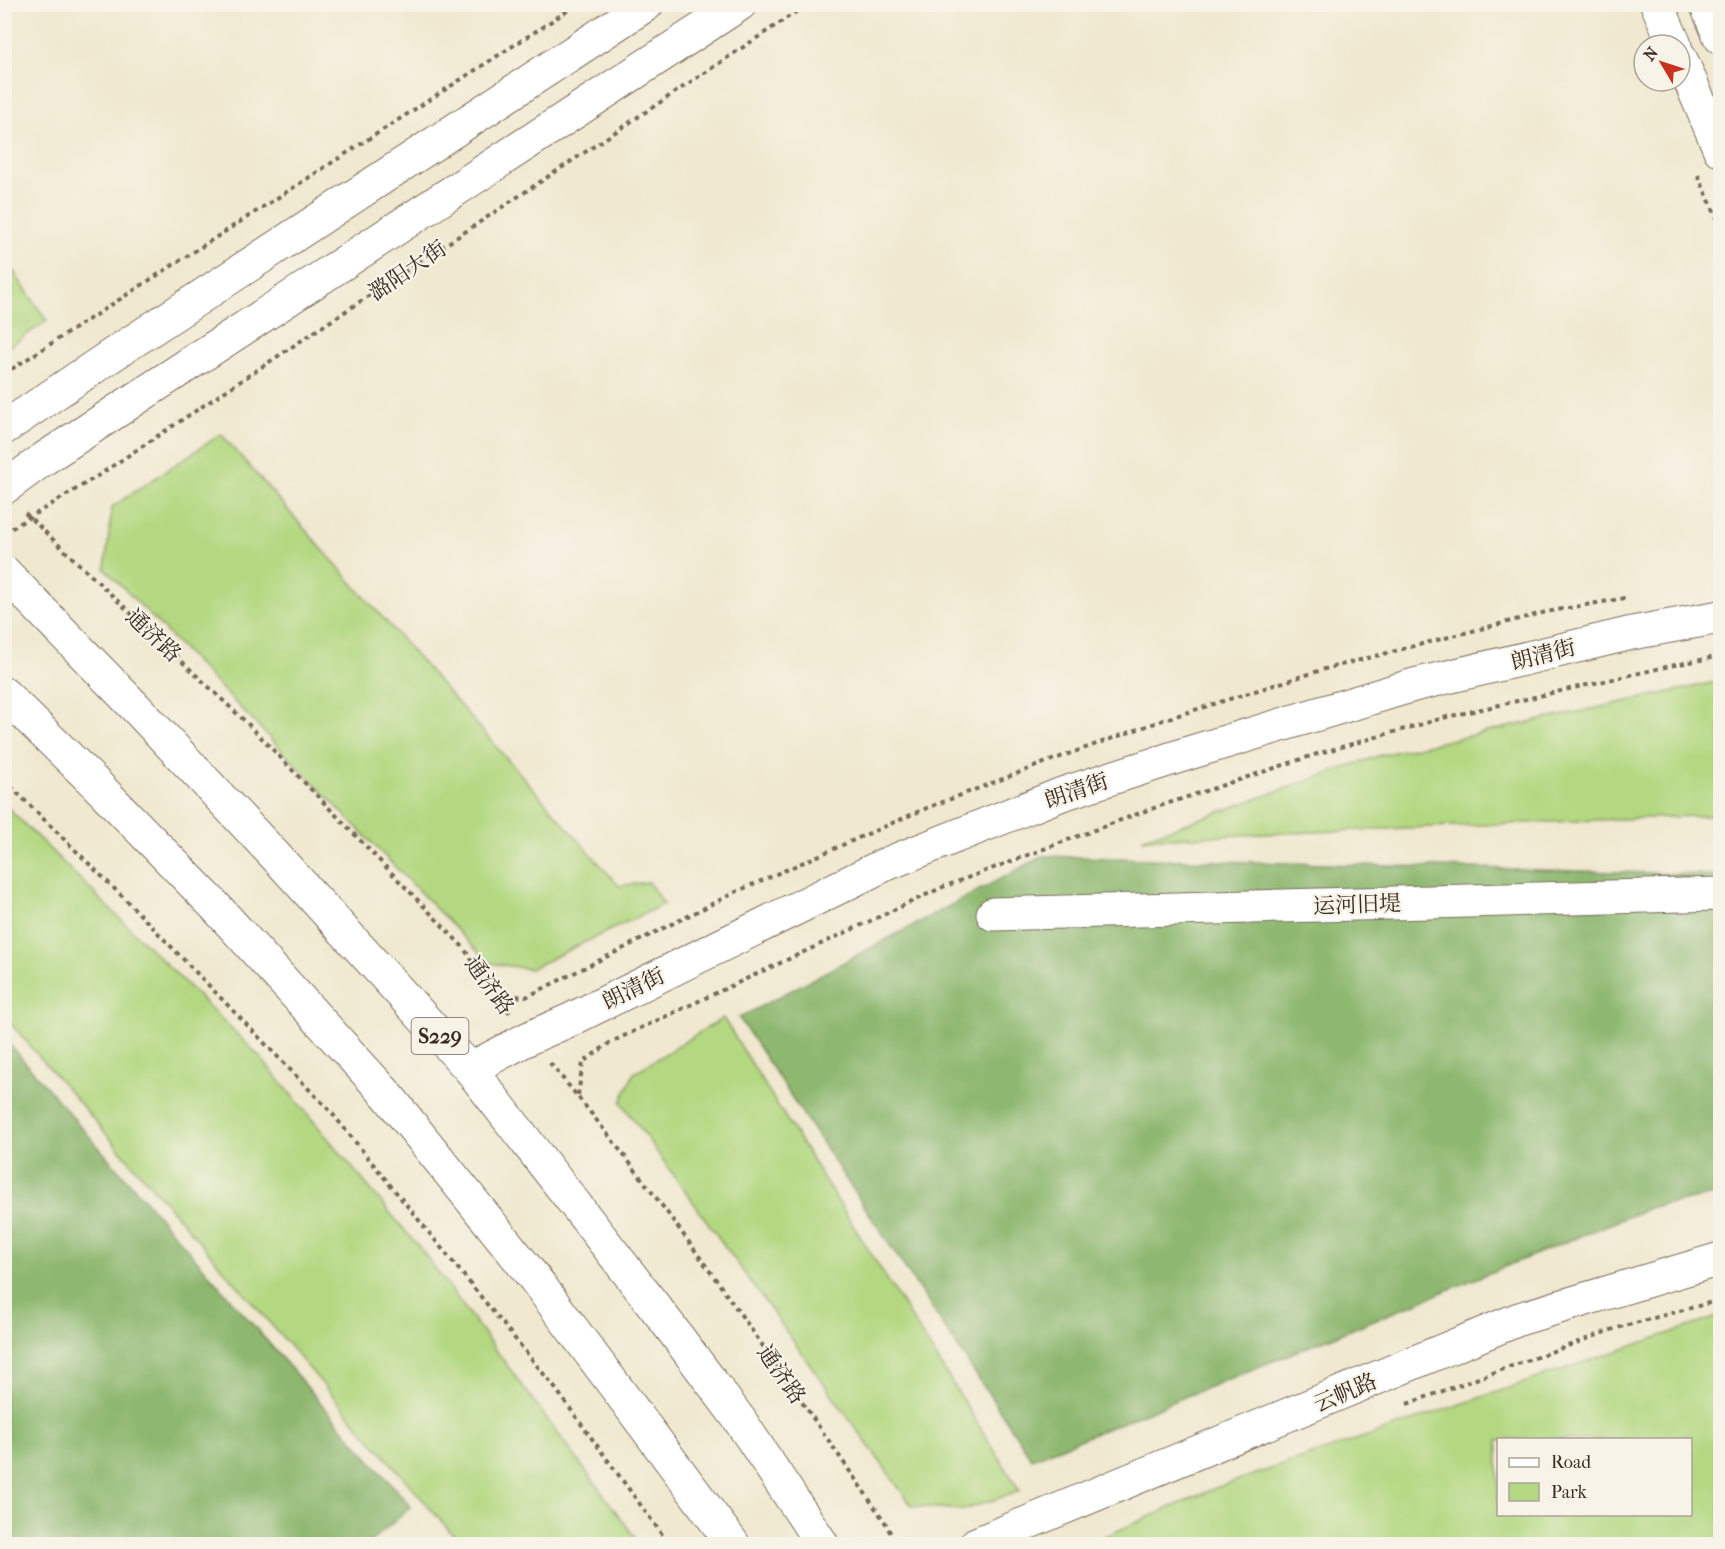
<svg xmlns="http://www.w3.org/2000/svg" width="1725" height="1549" font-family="'IM FELL French Canon','Noto Serif SC',serif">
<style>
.green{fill:#b3d881;stroke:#778150;stroke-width:1.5;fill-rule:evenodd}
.forest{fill:#8eb86f;stroke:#647146;stroke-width:1.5}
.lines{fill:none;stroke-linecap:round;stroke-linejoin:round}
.secondary-casing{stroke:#7a6c5c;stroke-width:35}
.primary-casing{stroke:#7a6c5c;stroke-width:35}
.path{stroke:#7a6c5c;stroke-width:4;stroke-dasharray:4.5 4.5;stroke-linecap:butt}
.secondary{stroke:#fff;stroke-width:33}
.primary{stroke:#fff;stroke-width:33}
.labels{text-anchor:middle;stroke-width:4.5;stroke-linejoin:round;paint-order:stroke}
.shield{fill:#f7f3e8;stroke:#73665b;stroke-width:1.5}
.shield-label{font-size:21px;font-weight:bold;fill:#3b2a1e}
.street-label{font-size:22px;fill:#3b2a1e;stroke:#f7f3e8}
</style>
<rect width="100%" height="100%" fill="#f7f3e8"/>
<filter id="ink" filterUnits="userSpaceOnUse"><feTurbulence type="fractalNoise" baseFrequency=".0167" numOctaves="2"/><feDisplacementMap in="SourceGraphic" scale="12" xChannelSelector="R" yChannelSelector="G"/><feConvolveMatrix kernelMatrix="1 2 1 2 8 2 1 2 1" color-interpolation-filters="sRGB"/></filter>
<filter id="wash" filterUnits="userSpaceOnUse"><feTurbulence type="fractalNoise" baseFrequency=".008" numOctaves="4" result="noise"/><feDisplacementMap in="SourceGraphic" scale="24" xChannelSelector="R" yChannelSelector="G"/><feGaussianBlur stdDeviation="1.35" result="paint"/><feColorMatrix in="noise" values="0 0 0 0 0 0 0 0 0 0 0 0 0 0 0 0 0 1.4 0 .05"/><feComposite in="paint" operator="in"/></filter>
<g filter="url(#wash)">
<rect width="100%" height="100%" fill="#f0e8cf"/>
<!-- green -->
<g class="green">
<polygon points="5,259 47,321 5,349 4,349"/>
<polygon points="221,434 619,886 648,882 664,904 530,969 489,963 105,569 112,507"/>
<polygon points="1720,681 1720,815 1142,839 1381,755"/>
<polygon points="5,805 259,1056 423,1252 640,1544 461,1544 5,1017"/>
<polygon points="723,1018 1020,1491 963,1510 912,1506 621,1102 634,1073"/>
<path d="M1720,1316V1544H1087L1218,1487ZM1498,1440H1690V1514H1498Z"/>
</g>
<!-- forest -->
<g class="forest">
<polygon points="1043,856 1720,875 1720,1194 1652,1207 1032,1459 739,1018"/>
<polygon points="4,1038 411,1507 368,1544 5,1544"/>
</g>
</g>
<g filter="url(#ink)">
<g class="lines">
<defs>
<g id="secondary">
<polyline points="1657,4 1675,45"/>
<polyline points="1706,4 1720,37"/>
<polyline points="1680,57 1720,150"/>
<polyline points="4,428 112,355 647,4"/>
<polyline points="4,488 45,458 740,4"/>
<polyline points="993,914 1720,894"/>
<polyline points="470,1069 529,1038 570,1020 884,865 1062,794 1192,752 1414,685 1632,633 1720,617"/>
<polyline points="976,1544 1519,1319 1720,1259"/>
</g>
<g id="primary">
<polyline points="4,572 139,711 281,862 470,1069 665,1320 739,1419 822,1544"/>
<polyline points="4,694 97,785 215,906 388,1096 535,1279 733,1544"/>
</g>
</defs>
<!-- secondary casing -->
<use href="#secondary" class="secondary-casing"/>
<!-- primary casing -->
<use href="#primary" class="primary-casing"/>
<!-- path -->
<g class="path">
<polyline points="1698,175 1720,225"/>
<polyline points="4,374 578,4"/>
<polyline points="25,513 249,725 462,946 510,1013"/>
<polyline points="4,533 93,479 808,4"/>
<polyline points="4,780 131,905 331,1112 555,1388 669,1544"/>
<polyline points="498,995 526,997 738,891 922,810 1052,760 1166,719 1325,669 1546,612 1625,598"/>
<path d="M550,1063C672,1209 777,1367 885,1522L896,1544"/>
<polyline points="578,1095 583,1062 611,1042 943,887 1145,811 1320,753 1447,717 1670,666 1720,656"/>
<polyline points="1407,1404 1617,1328 1720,1300"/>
</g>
<!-- secondary -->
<use href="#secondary" class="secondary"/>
<!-- primary -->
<use href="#primary" class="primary"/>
</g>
</g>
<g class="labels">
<!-- shield labels -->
<rect class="shield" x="411.5" y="1018" width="57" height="36" rx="4.5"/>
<g class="shield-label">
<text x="440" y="1043">S229</text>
</g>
<!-- street labels -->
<g class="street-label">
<text transform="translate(407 270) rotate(-34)" y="8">潞阳大街</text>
<text transform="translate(154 635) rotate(43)" y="8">通济路</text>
<text transform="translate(1543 654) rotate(-14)" y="8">朗清街</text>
<text transform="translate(1076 790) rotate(-19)" y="8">朗清街</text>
<text transform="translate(1357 904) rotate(-2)" y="8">运河旧堤</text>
<text transform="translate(490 985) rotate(54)" y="8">通济路</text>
<text transform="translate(633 988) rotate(-26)" y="8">朗清街</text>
<text transform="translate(782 1374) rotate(55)" y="8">通济路</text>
<text transform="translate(1345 1392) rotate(-23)" y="8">云帆路</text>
</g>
</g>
<!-- margin -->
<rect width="1725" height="1549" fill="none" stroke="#f7f3e8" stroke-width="24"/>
<!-- legend -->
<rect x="1497" y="1438" width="195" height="78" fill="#f7f3e8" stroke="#aca397" stroke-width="1.5"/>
<rect x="1509" y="1458" width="30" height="9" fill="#ffffff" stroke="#aca397" stroke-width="1.5"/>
<text x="1551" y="1468" font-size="18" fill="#3b2a1e">Road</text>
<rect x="1509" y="1483" width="30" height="18" fill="#b3d881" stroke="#aca397" stroke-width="1.5"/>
<text x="1551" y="1498" font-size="18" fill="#3b2a1e">Park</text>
<!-- north arrow -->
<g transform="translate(1662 63) rotate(309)"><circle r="28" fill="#f7f3e8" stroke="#aca397" stroke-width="1.5"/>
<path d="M0-4.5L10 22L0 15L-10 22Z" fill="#c8321e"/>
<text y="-9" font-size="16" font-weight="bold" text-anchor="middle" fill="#3b2a1e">N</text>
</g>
</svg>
